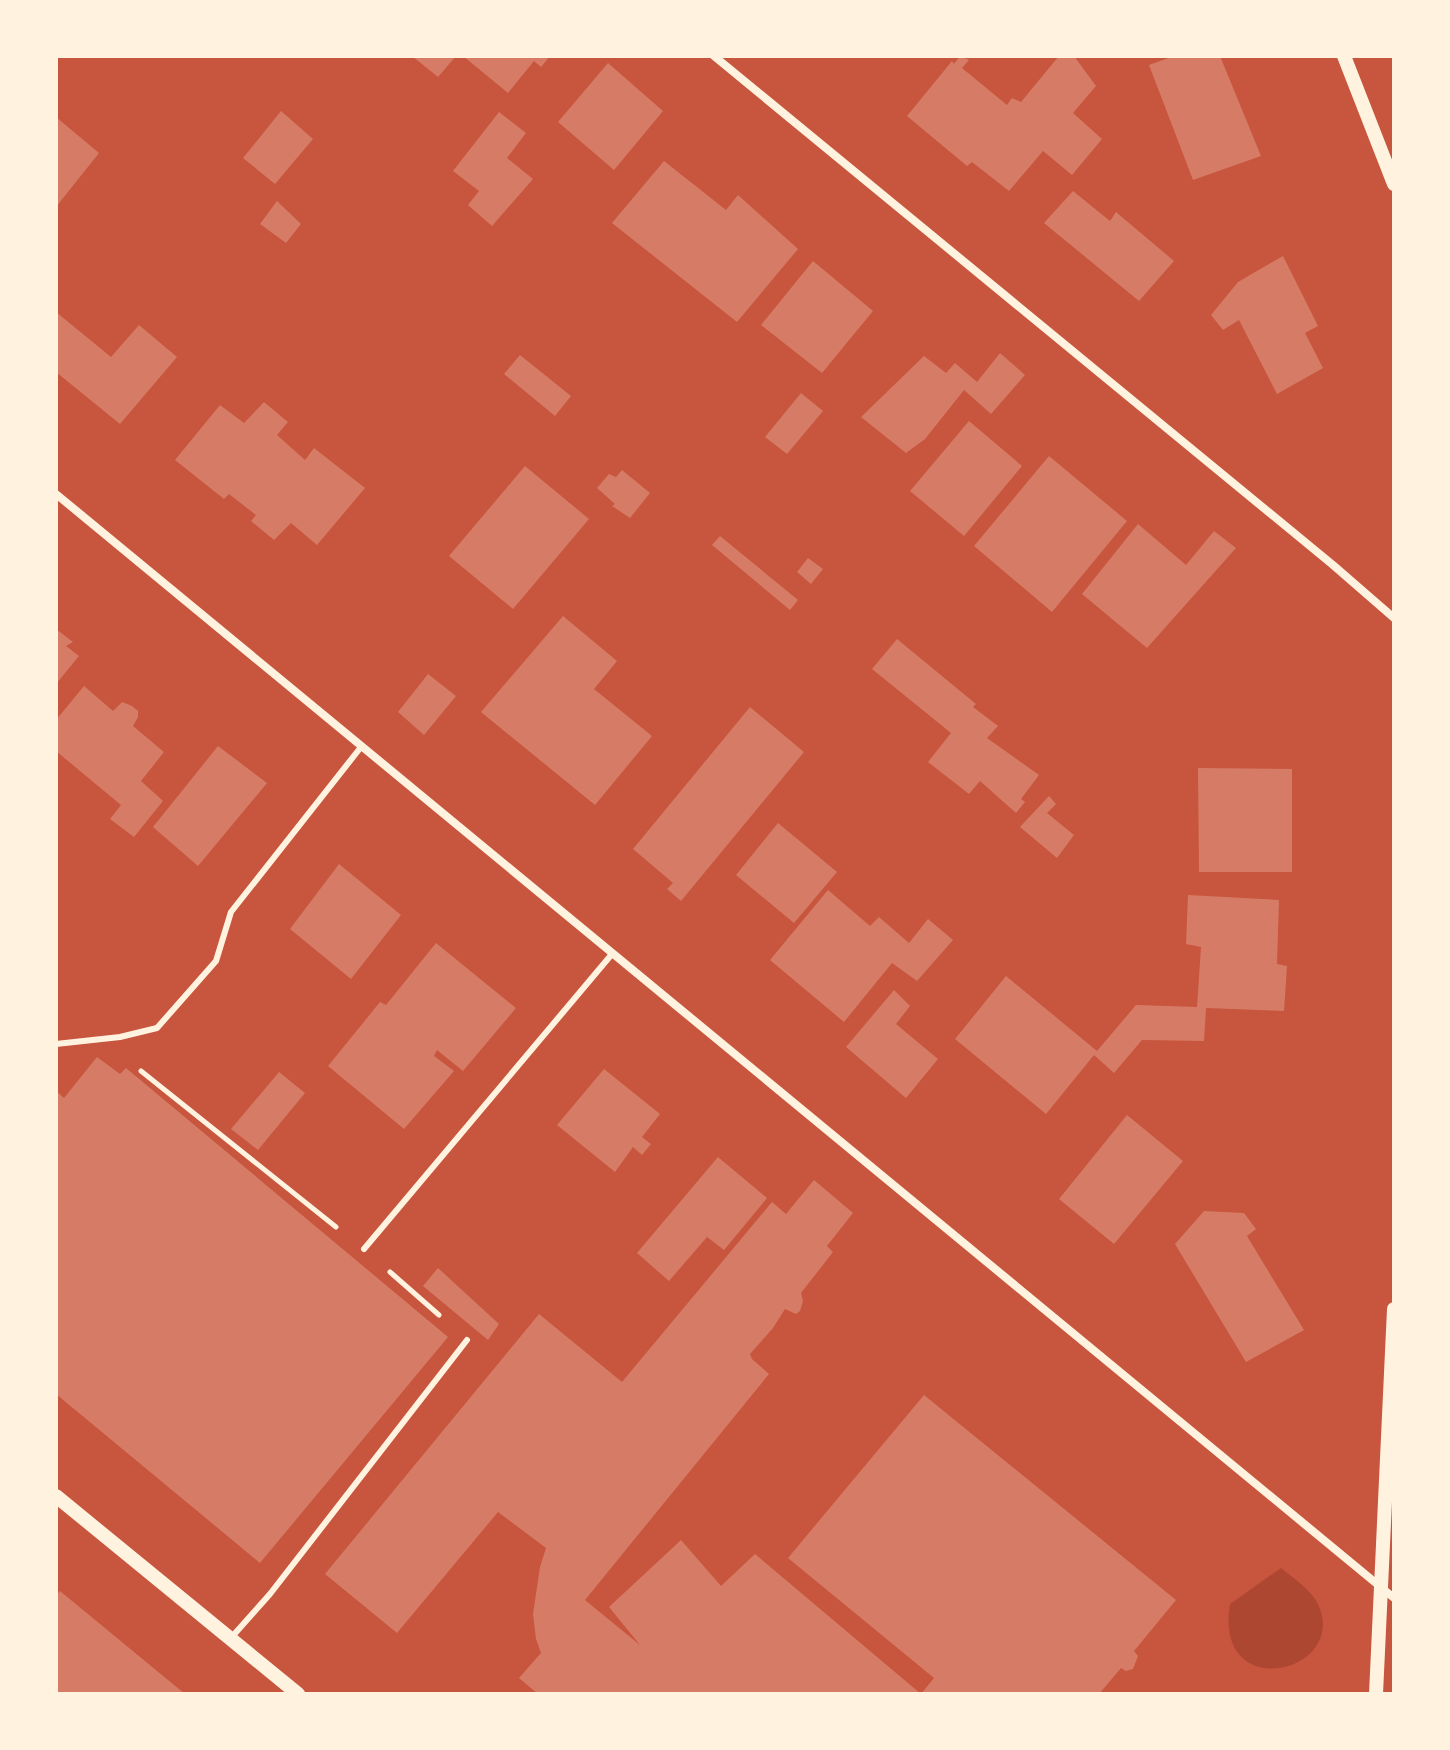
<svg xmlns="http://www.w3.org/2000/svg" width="1450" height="1750" font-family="'IBM Plex Serif',serif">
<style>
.green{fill:#ae4732}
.building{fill:#d67c66}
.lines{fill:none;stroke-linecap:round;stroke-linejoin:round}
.path{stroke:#fff3e0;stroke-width:5}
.service{stroke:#fff3e0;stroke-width:6}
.minor{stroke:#fff3e0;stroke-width:8}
.tertiary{stroke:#fff3e0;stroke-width:14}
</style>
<rect width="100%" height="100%" fill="#c8553d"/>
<!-- green -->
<path class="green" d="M1281,1568C1293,1578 1309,1588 1317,1602C1353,1672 1213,1707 1230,1604Z"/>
<!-- building -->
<g class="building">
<polygon points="412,56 456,56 438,77"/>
<polygon points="463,56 550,56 541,67 534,61 508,93"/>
<polygon points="960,56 969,60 962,68 1007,105 1012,98 1021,102 1059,56 1074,56 1096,86 1073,113 1102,139 1072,175 1043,151 1009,191 972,162 967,166 907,116 952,61 954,64"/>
<polygon points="1174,56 1220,56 1261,156 1193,180 1149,65"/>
<polygon points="608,63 663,111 614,170 558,122"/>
<polygon points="281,111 313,139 275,184 243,158"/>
<polygon points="499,112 526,133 507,158 533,179 492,226 468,205 479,191 453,171"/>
<polygon points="56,117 99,153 56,207"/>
<polygon points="664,161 726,210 738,195 798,249 737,322 612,223"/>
<polygon points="1073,191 1110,221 1116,212 1174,261 1139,301 1044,223"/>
<polygon points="277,201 301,224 286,243 260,224"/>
<polygon points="1283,256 1318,326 1305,333 1323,368 1277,394 1239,320 1223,330 1211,315 1238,282"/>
<polygon points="813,261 873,311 822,373 761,325"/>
<polygon points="56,312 111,357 139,325 177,357 120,424 56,372"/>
<polygon points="1000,353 1025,375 991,414 964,390 925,439 906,453 861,417 924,356 946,373 955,363 977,382"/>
<polygon points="520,355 571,396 555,416 504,374"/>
<polygon points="801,393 823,411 787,454 765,437"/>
<polygon points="264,402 288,422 277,435 305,460 314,448 365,488 317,545 291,523 274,540 251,521 256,515 229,494 224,499 175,460 220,405 244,423"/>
<polygon points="969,421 1022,466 964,536 910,491"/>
<polygon points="1049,456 1127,521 1052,612 974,546"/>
<polygon points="525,466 589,519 513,609 449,556"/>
<polygon points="622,470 650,493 630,518 612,506 615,504 597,488 609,474 616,477"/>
<polygon points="1138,524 1186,565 1214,531 1236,548 1147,648 1082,594"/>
<polygon points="720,536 798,600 790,610 712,545"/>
<polygon points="808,558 823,569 811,584 797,572"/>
<polygon points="563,616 617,661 594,689 652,736 595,805 481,712"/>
<polygon points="56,629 73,642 66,646 79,656 56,684"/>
<polygon points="897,639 976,704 973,707 998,726 987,738 1039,775 1021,799 1025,802 1016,813 980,781 969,794 928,762 951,733 872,669"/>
<polygon points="428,674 456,696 424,735 398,712"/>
<polygon points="84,686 113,711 122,702 132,706 138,711 138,717 133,726 164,752 141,781 163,801 134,837 110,819 121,805 56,751 56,720"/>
<polygon points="750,707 804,752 681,901 667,889 673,883 633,849"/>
<polygon points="218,746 267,783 198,866 153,827"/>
<polygon points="1198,768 1292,769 1292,872 1199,872"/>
<polygon points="1049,796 1056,804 1047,813 1074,835 1057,858 1020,827"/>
<polygon points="778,823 837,872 794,923 736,875"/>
<polygon points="339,864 401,915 351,979 290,929"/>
<polygon points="828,890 870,926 879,917 909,943 928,919 953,940 917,981 892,963 844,1022 770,960"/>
<polygon points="1188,895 1279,900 1277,964 1287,966 1284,1011 1206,1008 1204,1041 1142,1040 1114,1073 1094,1055 1046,1114 955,1039 1006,976 1097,1051 1136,1005 1197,1007 1201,947 1186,944"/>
<polygon points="436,943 516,1008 463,1071 437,1050 434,1056 454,1071 404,1129 328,1066 380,1002 386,1005"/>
<polygon points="894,990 910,1006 896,1024 938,1059 906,1098 846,1047"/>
<polygon points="97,1057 120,1074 126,1068 448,1337 260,1563 56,1394 56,1091 64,1098"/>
<polygon points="604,1069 660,1114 642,1137 651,1144 642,1155 633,1147 615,1172 557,1125"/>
<polygon points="279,1072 305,1093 258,1150 231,1129"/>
<polygon points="1127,1115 1183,1161 1114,1244 1059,1199"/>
<polygon points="718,1157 767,1198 724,1250 707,1237 669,1281 637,1253"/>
<polygon points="814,1180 853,1213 827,1246 833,1252 801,1293 803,1301 800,1311 796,1314 785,1309 773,1328 750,1354 752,1359 769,1374 585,1600 640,1645 609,1607 681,1540 721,1586 755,1554 921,1694 934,1678 788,1558 924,1395 1176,1600 1134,1651 1138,1656 1133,1669 1126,1671 1121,1668 1099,1694 538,1694 519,1678 541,1653 536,1639 533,1614 540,1567 546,1548 498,1512 397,1633 325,1574 539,1314 622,1382 772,1202 786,1214"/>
<polygon points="1204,1211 1244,1213 1256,1229 1247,1236 1304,1330 1246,1362 1175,1244"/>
<polygon points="438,1268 499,1324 488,1340 423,1286"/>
<polygon points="60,1591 185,1694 56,1694 56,1596"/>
</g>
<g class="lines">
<!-- path -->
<g class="path">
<polyline points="141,1071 336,1227"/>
<polyline points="390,1272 439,1315"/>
</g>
<!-- service -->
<g class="service">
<polyline points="56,1044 120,1037 157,1028 216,961 231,912 361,747"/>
<polyline points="364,1249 612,954"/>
<polyline points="230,1639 270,1594 467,1340"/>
</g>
<!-- minor -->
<g class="minor">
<polyline points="714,56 1333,565 1394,618"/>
<polyline points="56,494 1394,1598"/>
</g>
<!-- tertiary -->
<g class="tertiary">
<polyline points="1344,56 1394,184"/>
<polyline points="56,1496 298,1694"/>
<polyline points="1376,1694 1394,1309"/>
</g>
</g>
<!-- border -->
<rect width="1450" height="1750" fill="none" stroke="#fff3e0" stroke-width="116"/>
</svg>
